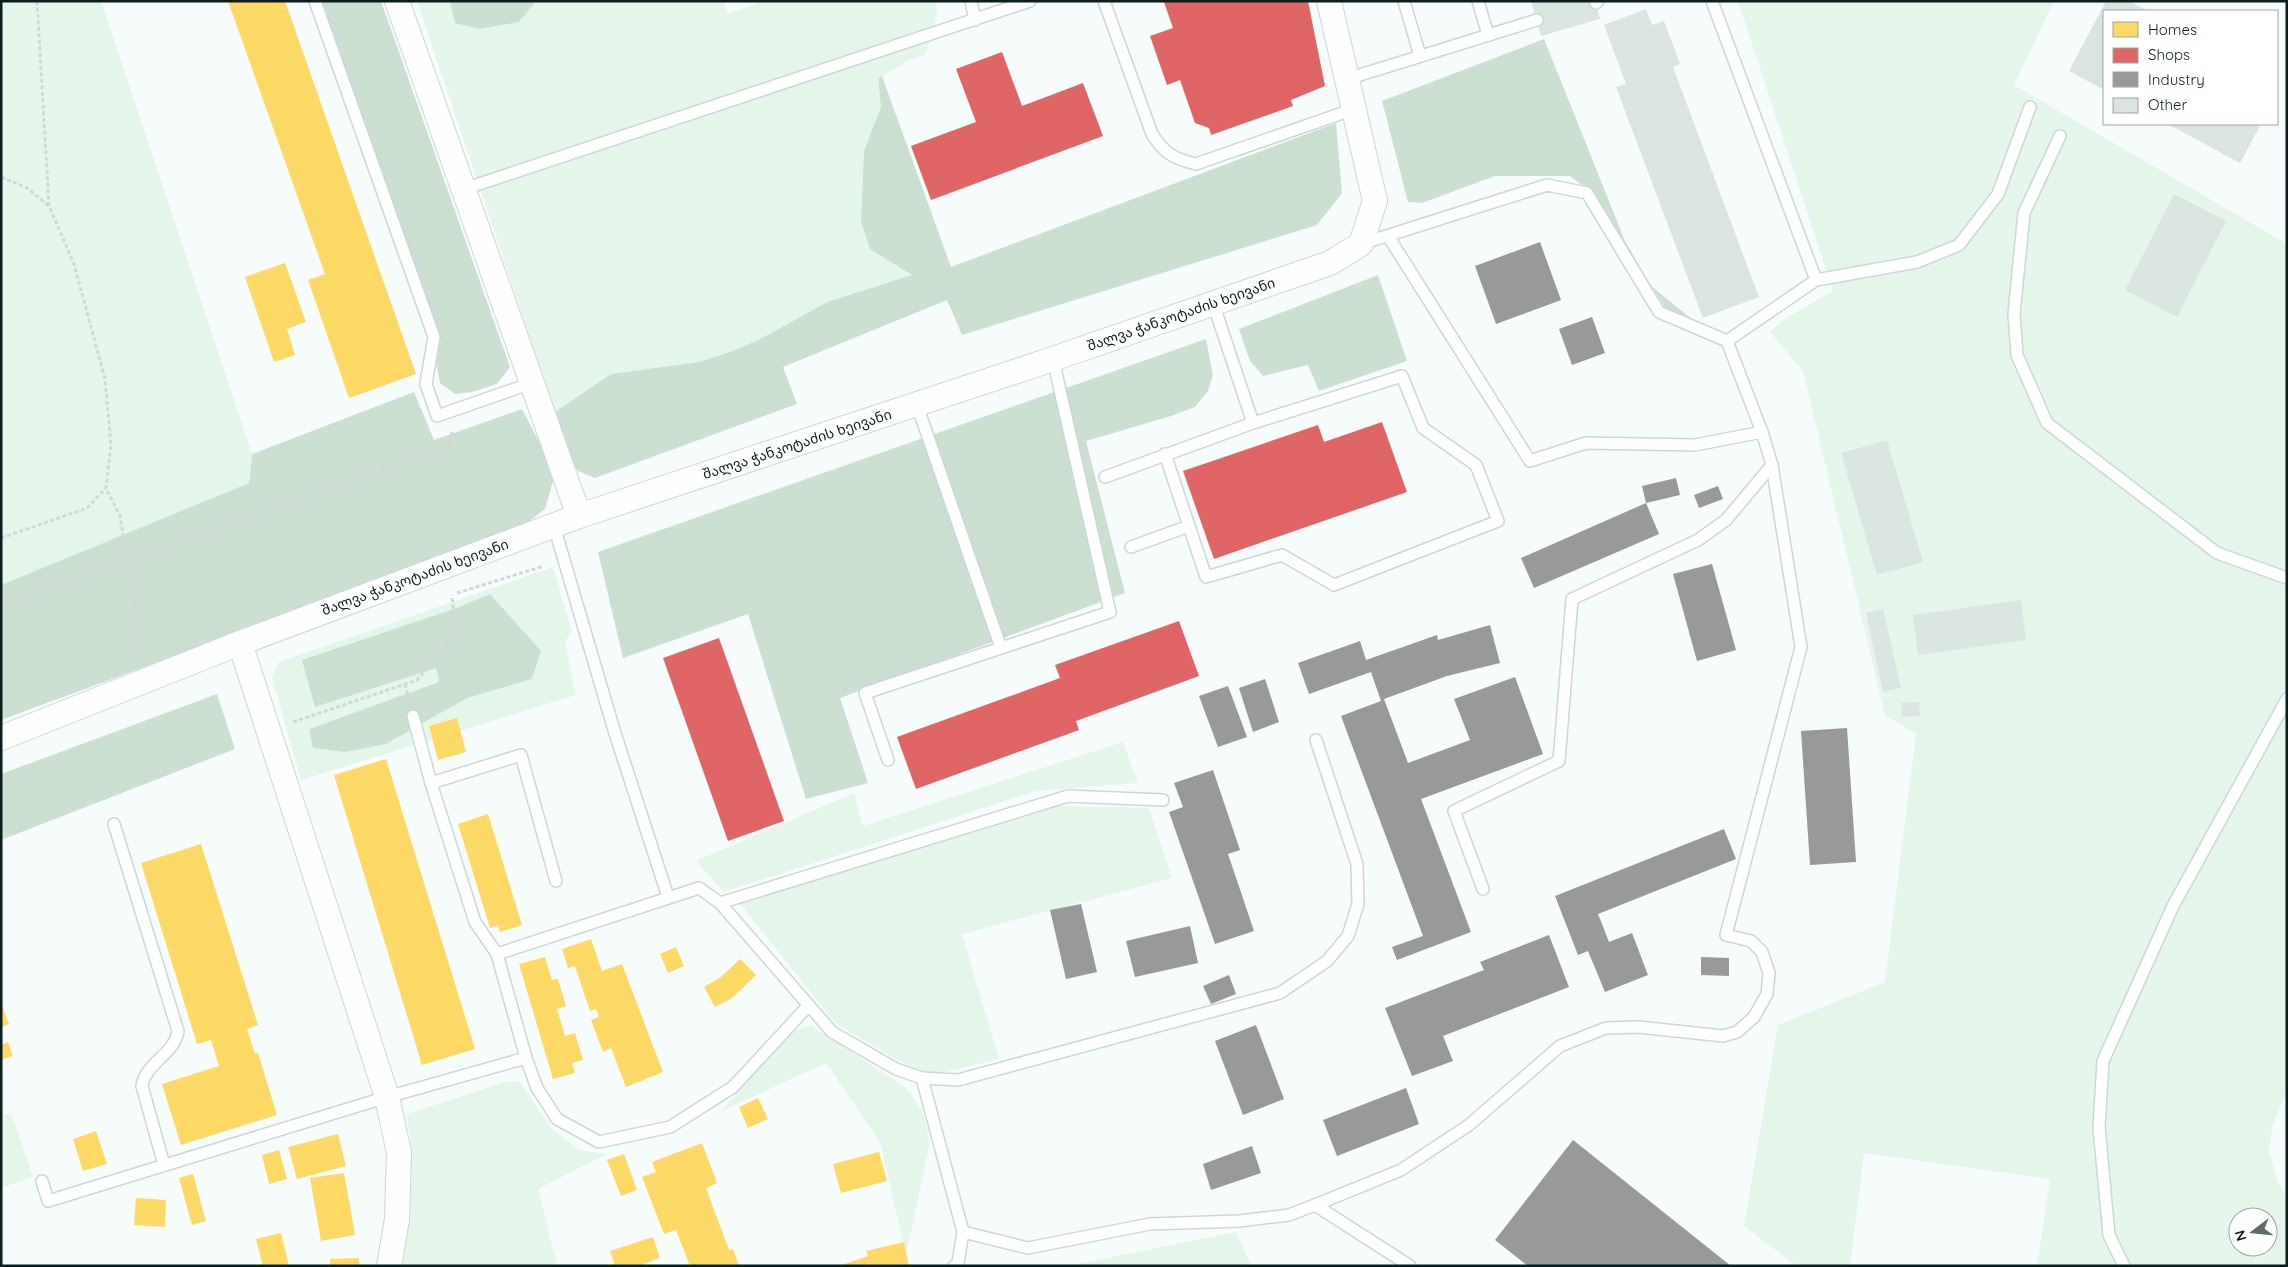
<svg xmlns="http://www.w3.org/2000/svg" width="2288" height="1267" font-family="Quicksand,'Noto Sans Georgian',sans-serif">
<style>
.green{fill:#e4f6e9;fill-rule:evenodd}
.forest{fill:#cce0d1}
.homes{fill:#ffd966}
.shops{fill:#e06666}
.industry{fill:#999}
.building{fill:#dae5e2}
.lines{fill:none;stroke-linecap:round;stroke-linejoin:round}
.lane-casing{stroke:#ccd7d7;stroke-width:14}
.street-casing{stroke:#ccd7d7;stroke-width:26}
.path{stroke:#d5d7d7;stroke-width:3;stroke-dasharray:4 2.5;stroke-linecap:butt}
.lane{stroke:#fefefe;stroke-width:11}
.street{stroke:#fefefe;stroke-width:24}
.labels{text-anchor:middle;stroke-width:5;stroke-linejoin:round;paint-order:stroke}
.street-label{font-size:14px;fill:#0b1e1f;stroke:#fff}
</style>
<rect width="100%" height="100%" fill="#f6fbfb"/>
<!-- green -->
<g class="green">
<polygon points="1,1 101,1 252,454 249,483 1,585"/>
<polygon points="417,1 724,1 728,14 762,1 936,1 937,13 926,54 907,61 878,79 881,107 864,151 913,275 827,302 760,339 733,351 699,362 611,374 555,412"/>
<path d="M1738,1H2054L2014,85L2287,244V1091L2273,1124L2269,1151L2278,1183L2287,1196V1266H2037L2050,1179L1864,1153L1850,1266H1797L1744,1226L1778,1025L1885,982L1916,734L1885,715L1803,371L1770,332L1785,319L1833,291ZM2238,1217H2268V1247H2238Z"/>
<path d="M553,567L572,632L565,641L576,695L301,780L272,678L279,662ZM490,594L541,651L532,679L467,698L386,744L346,752L309,729L439,682L436,668L454,609Z"/>
<polygon points="1123,742 1138,783 1036,791 724,892 696,861 854,793 863,826"/>
<polygon points="1060,806 1149,808 1172,878 962,934 999,1059 942,1073 917,1071 836,1024 737,900"/>
<polygon points="811,1025 906,1088 923,1112 930,1142 906,1255 880,1142 826,1063 720,1112 792,1032"/>
<polygon points="519,1081 552,1129 579,1150 607,1154 538,1189 557,1266 401,1266 411,1206 410,1136 407,1114 505,1082"/>
<polygon points="11,1113 33,1177 1,1188 1,1116"/>
<polygon points="1236,1232 1251,1266 1068,1266"/>
</g>
<!-- forest -->
<g class="forest">
<polygon points="321,1 381,1 510,367 497,384 472,392 455,394 440,383 436,362 441,340"/>
<polygon points="450,1 536,1 519,22 480,29 455,23"/>
<polygon points="1544,39 1625,241 1651,286 1698,324 1668,312 1591,192 1570,176 1495,176 1422,203 1408,202 1382,101"/>
<polygon points="882,76 951,267 1336,123 1342,193 1317,225 962,335 947,300 783,367 797,404 595,478 578,471 566,453 555,412 611,374 699,362 733,351 760,339 827,302 912,275 870,249 861,221 864,151 881,107 878,79"/>
<polygon points="1378,275 1407,361 1319,391 1308,365 1263,376 1250,361 1239,329"/>
<polygon points="1206,339 1213,375 1208,391 1195,407 1171,416 1086,441 1125,593 840,698 868,783 806,799 748,614 623,658 598,552"/>
<polygon points="414,392 434,440 522,409 546,455 553,481 545,509 520,528 1,720 1,585 249,483 252,454"/>
<polygon points="490,594 541,651 532,679 467,698 386,744 346,752 313,748 309,729 439,682 436,668 315,707 302,660 454,609"/>
<polygon points="217,694 235,749 1,840 1,774"/>
</g>
<!-- homes -->
<g class="homes">
<polygon points="228,1 285,1 416,374 349,398 308,280 325,274"/>
<polygon points="285,263 306,322 287,329 295,355 274,362 245,277"/>
<polygon points="457,718 466,752 438,760 429,726"/>
<polygon points="386,759 475,1049 422,1065 334,775"/>
<polygon points="488,814 522,925 500,932 498,925 490,928 458,824"/>
<polygon points="201,844 258,1025 247,1029 255,1054 258,1053 277,1115 181,1145 162,1084 219,1066 211,1040 197,1044 141,863"/>
<polygon points="591,939 602,971 622,964 663,1072 626,1087 611,1048 603,1052 591,1020 599,1017 596,1009 590,1011 575,966 568,968 562,949"/>
<polygon points="676,947 684,966 668,973 660,954"/>
<polygon points="545,957 552,980 558,979 566,1006 557,1009 565,1036 575,1033 583,1060 572,1063 575,1073 553,1079 519,964"/>
<polygon points="740,959 756,975 732,998 715,1007 704,987 721,977"/>
<polygon points="1,1003 9,1024 1,1027"/>
<polygon points="8,1042 13,1056 1,1060 1,1045"/>
<polygon points="758,1098 768,1119 748,1128 739,1107"/>
<polygon points="96,1131 107,1164 83,1171 73,1139"/>
<polygon points="338,1134 346,1166 297,1179 288,1147"/>
<polygon points="702,1143 717,1183 706,1188 729,1250 733,1249 739,1266 690,1266 676,1230 664,1234 642,1177 656,1172 652,1162"/>
<polygon points="279,1150 287,1179 269,1184 262,1155"/>
<polygon points="879,1152 887,1181 841,1193 833,1164"/>
<polygon points="624,1154 637,1190 621,1196 607,1160"/>
<polygon points="344,1173 355,1235 321,1241 310,1178"/>
<polygon points="193,1174 206,1221 192,1225 179,1178"/>
<polygon points="136,1198 166,1200 165,1227 134,1225"/>
<polygon points="281,1233 289,1266 263,1266 256,1239"/>
<polygon points="653,1237 660,1258 638,1266 615,1266 610,1251"/>
<polygon points="904,1242 909,1266 839,1266 868,1256 866,1251"/>
<polygon points="359,1258 359,1266 330,1266 330,1259"/>
</g>
<!-- shops -->
<g class="shops">
<polygon points="1308,1 1325,86 1291,100 1293,106 1211,135 1209,128 1195,123 1180,80 1167,85 1150,36 1173,28 1164,2"/>
<polygon points="1002,52 1022,106 1083,83 1103,136 931,200 911,146 976,122 956,69"/>
<polygon points="1382,422 1407,492 1214,559 1183,471 1318,425 1324,442"/>
<polygon points="1179,621 1199,676 1076,721 1079,730 916,789 897,737 1060,678 1055,665"/>
<polygon points="719,638 784,821 728,841 663,658"/>
</g>
<!-- industry -->
<g class="industry">
<polygon points="1540,242 1561,300 1496,324 1475,266"/>
<polygon points="1592,317 1605,353 1572,365 1559,329"/>
<polygon points="1676,478 1680,495 1646,503 1642,486"/>
<polygon points="1718,486 1723,499 1699,508 1694,495"/>
<polygon points="1646,503 1659,534 1534,588 1521,558"/>
<polygon points="1712,564 1736,650 1697,661 1673,574"/>
<polygon points="1490,625 1500,663 1447,676 1384,699 1408,763 1470,740 1454,699 1515,677 1543,754 1421,799 1471,932 1397,960 1392,947 1423,936 1341,716 1381,701 1371,672 1309,694 1298,663 1360,641 1366,660 1437,635 1438,640"/>
<polygon points="1265,679 1279,722 1253,732 1239,688"/>
<polygon points="1228,686 1247,737 1218,747 1199,696"/>
<polygon points="1847,728 1856,862 1810,865 1801,731"/>
<polygon points="1213,770 1240,850 1228,854 1254,931 1215,944 1169,812 1183,807 1174,783"/>
<polygon points="1724,829 1736,859 1598,914 1609,942 1632,933 1648,975 1605,992 1588,951 1578,955 1555,896"/>
<polygon points="1081,904 1097,972 1066,979 1050,910"/>
<polygon points="1190,926 1198,963 1135,977 1126,941"/>
<polygon points="1549,935 1569,987 1443,1036 1453,1061 1412,1076 1385,1008 1484,970 1480,962"/>
<polygon points="1701,957 1729,958 1729,976 1701,975"/>
<polygon points="1229,975 1236,994 1211,1004 1203,986"/>
<polygon points="1256,1025 1284,1099 1243,1115 1215,1041"/>
<polygon points="1406,1088 1419,1124 1337,1156 1323,1120"/>
<polygon points="1573,1140 1731,1266 1528,1266 1495,1240"/>
<polygon points="1252,1146 1261,1173 1211,1190 1203,1164"/>
</g>
<!-- building -->
<g class="building">
<polygon points="1531,1 1595,1 1600,19 1541,36"/>
<polygon points="2106,1 2129,1 2148,11 2104,11 2104,90 2069,71"/>
<polygon points="1646,9 1652,25 1664,21 1680,64 1673,67 1759,297 1703,318 1616,87 1626,84 1604,25"/>
<polygon points="2168,124 2261,124 2240,163"/>
<polygon points="2174,194 2226,221 2177,317 2125,290"/>
<polygon points="1887,440 1923,562 1877,575 1841,453"/>
<polygon points="2021,600 2026,640 1918,655 1913,615"/>
<polygon points="1883,609 1901,688 1883,692 1866,613"/>
<polygon points="1919,702 1920,716 1902,717 1901,703"/>
</g>
<g class="lines">
<defs>
<g id="lane">
<polyline points="315,1 434,337 426,384 437,416 532,383"/>
<polyline points="971,1 975,20"/>
<path d="M1104,1L1152,134C1164,153 1174,159 1196,164L1354,109"/>
<polyline points="1404,1 1420,56"/>
<polyline points="1478,1 1488,35"/>
<polyline points="1712,1 1816,280 1727,341"/>
<polyline points="1596,3 1598,1"/>
<polyline points="1347,79 1537,20"/>
<polyline points="2060,136 2024,213 2014,314 2017,355 2047,423 2217,553 2287,578"/>
<polyline points="464,189 1030,1"/>
<polyline points="1388,236 1530,461 1586,443 1695,445 1762,432"/>
<polyline points="1816,280 1917,262 1959,245 1998,194 2030,107"/>
<polyline points="917,405 1001,648 1110,612 1053,359"/>
<polyline points="1165,454 1206,577 1282,555 1334,585 1498,521 1476,465 1423,428 1402,376 1253,423 1213,303"/>
<polyline points="1105,477 1253,423"/>
<polyline points="554,526 614,730 668,897"/>
<polyline points="1131,547 1189,526"/>
<polyline points="413,716 431,783 475,922 497,954"/>
<polyline points="888,760 865,693 1001,648"/>
<polyline points="431,783 521,755 556,881"/>
<path d="M114,824L178,1031C175,1054 145,1063 142,1086L164,1165"/>
<polyline points="1483,889 1454,811 1559,761 1572,599 1698,540 1726,520 1772,465"/>
<polyline points="720,903 1068,796 1163,800"/>
<polyline points="526,1058 537,1088 557,1119 599,1142 670,1127 733,1087 808,1006"/>
<polyline points="922,1078 963,1232 958,1263 954,1266"/>
<polyline points="42,1181 48,1201 387,1097 526,1058 497,954 699,888 720,903 832,1032 896,1069 922,1078 958,1080 1280,993 1327,961 1348,936 1358,904 1357,864 1316,740"/>
<polyline points="1315,1205 1410,1266"/>
<polyline points="963,1232 1028,1248 1150,1224 1239,1221 1289,1215 1315,1205 1401,1170 1469,1125 1560,1046 1606,1028 1638,1027 1723,1036 1737,1032 1754,1017 1767,994 1769,973 1762,952 1751,941 1726,935 1801,647 1772,465 1762,432 1727,341 1659,312 1587,193 1547,185 1361,244"/>
<polyline points="2124,1266 2109,1235 2099,1127 2103,1061 2173,906 2287,699"/>
</g>
<g id="street">
<polyline points="397,1 579,516"/>
<polyline points="240,643 387,1097 399,1153 397,1219 389,1266"/>
<polyline points="1,738 240,643 579,516 1047,361 1330,263 1361,244 1375,201 1329,1"/>
</g>
</defs>
<!-- lane casing -->
<use href="#lane" class="lane-casing"/>
<!-- street casing -->
<use href="#street" class="street-casing"/>
<!-- path -->
<g class="path">
<polyline points="37,1 49,206 74,264 105,379 111,445 106,488 120,516 143,652"/>
<polyline points="1,177 27,188 49,206"/>
<polyline points="1,538 87,508 106,488"/>
<polyline points="457,593 544,566"/>
<polyline points="1,605 449,447 452,432"/>
<polyline points="405,684 408,696"/>
<polyline points="293,722 417,680 447,645 454,620 452,595"/>
</g>
<!-- lane -->
<use href="#lane" class="lane"/>
<!-- street -->
<use href="#street" class="street"/>
</g>
<g class="labels">
<!-- street labels -->
<g class="street-label">
<text transform="translate(1181 314) rotate(-19)" y="5">შალვა ჭანკოტაძის ხეივანი</text>
<text transform="translate(797 444) rotate(-18)" y="5">შალვა ჭანკოტაძის ხეივანი</text>
<text transform="translate(415 577) rotate(-20)" y="5">შალვა ჭანკოტაძის ხეივანი</text>
</g>
</g>
<!-- border -->
<rect width="2288" height="1267" fill="none" stroke="#0b1e1f" stroke-width="5"/>
<!-- legend -->
<rect x="2103" y="10" width="175" height="115" fill="#ffffff" stroke="#9da5a5"/>
<rect x="2113" y="22" width="25" height="15" fill="#ffd966" stroke="#9da5a5"/>
<text x="2148" y="35" font-size="15" fill="#0b1e1f">Homes</text>
<rect x="2113" y="48" width="25" height="15" fill="#e06666" stroke="#9da5a5"/>
<text x="2148" y="60" font-size="15" fill="#0b1e1f">Shops</text>
<rect x="2113" y="72" width="25" height="15" fill="#999999" stroke="#9da5a5"/>
<text x="2148" y="85" font-size="15" fill="#0b1e1f">Industry</text>
<rect x="2113" y="98" width="25" height="15" fill="#dae5e2" stroke="#9da5a5"/>
<text x="2148" y="110" font-size="15" fill="#0b1e1f">Other</text>
<!-- north arrow -->
<g transform="translate(2253 1232) rotate(254)"><circle r="24" fill="#ffffff" stroke="#9da5a5"/>
<path d="M0-4L9 19L0 12L-9 19Z" fill="#5d6b6c"/>
<text y="-8" font-size="14" font-weight="bold" text-anchor="middle" fill="#0b1e1f">N</text>
</g>
</svg>
